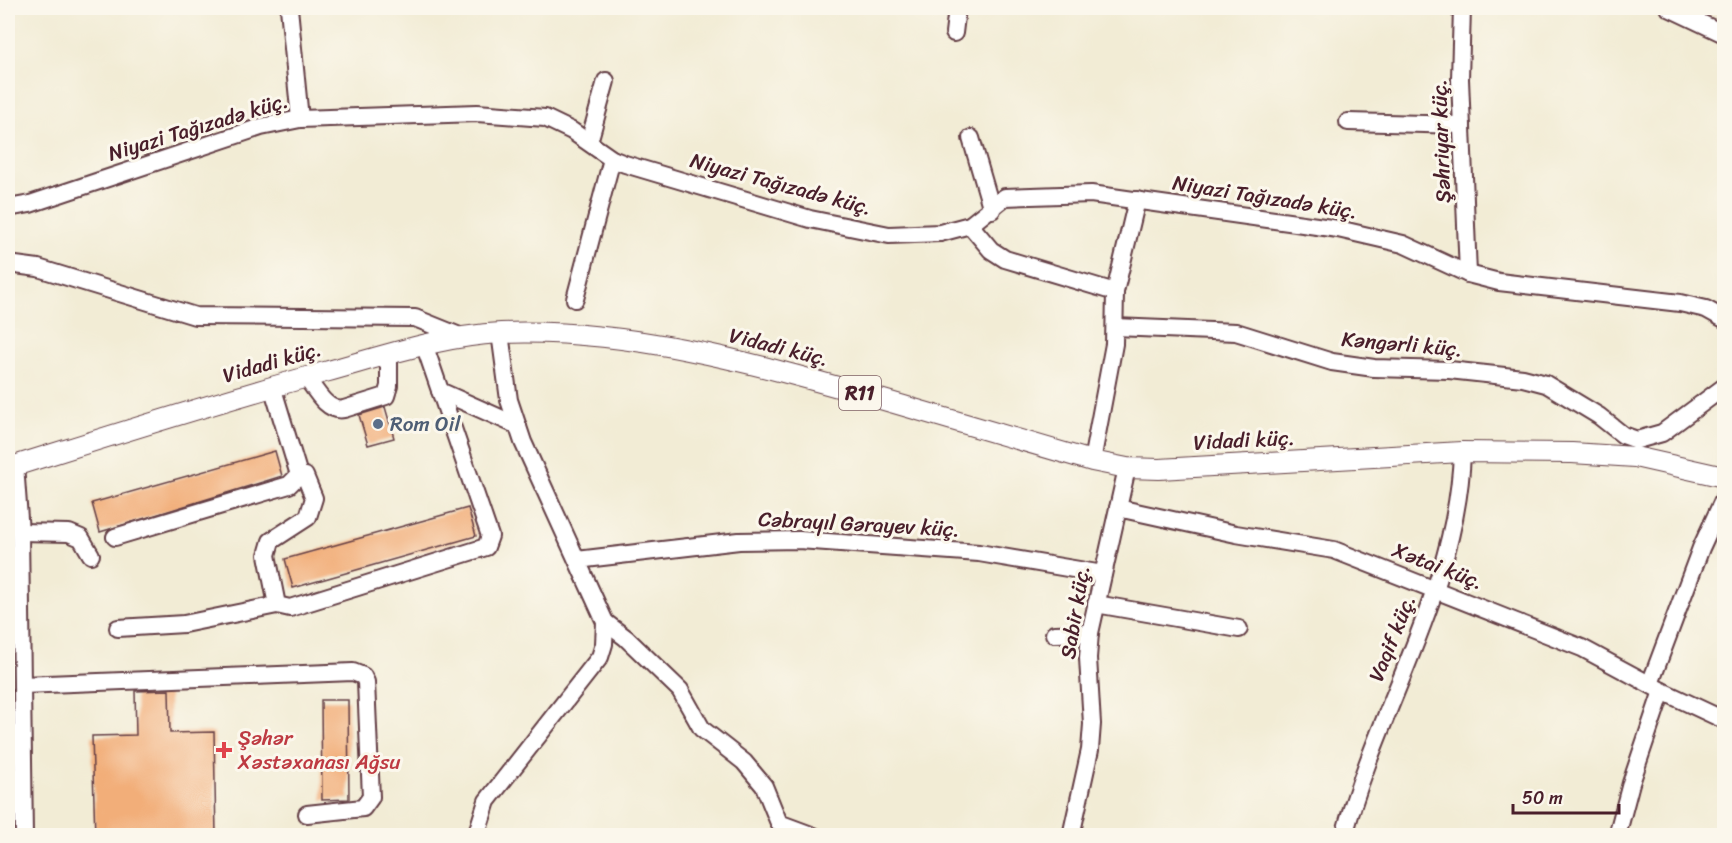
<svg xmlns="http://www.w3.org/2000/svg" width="1732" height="843" font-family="Sriracha,sans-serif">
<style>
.building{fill:#f2ae79}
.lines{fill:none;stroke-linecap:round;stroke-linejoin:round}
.minor-casing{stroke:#633e44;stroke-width:20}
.major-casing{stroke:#633e44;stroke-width:22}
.minor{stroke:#fff;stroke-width:16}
.major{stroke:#fff;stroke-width:20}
.service-dot{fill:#5c6f8a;stroke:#fbf7ec;stroke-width:2}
.health-dot{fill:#e0444e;stroke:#fbf7ec;stroke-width:2}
.labels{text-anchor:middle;stroke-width:6;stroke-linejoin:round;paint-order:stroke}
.shield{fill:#fbf7ec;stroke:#7f6065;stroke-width:1.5}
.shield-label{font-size:20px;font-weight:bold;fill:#4a1f2b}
.street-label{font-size:21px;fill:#4a1f2b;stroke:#fbf7ec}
.service-label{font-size:21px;fill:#4e5e75;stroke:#fbf7ec;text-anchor:start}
.health-label{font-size:21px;fill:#be3a42;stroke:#fbf7ec;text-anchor:start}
</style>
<rect width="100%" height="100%" fill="#fbf7ec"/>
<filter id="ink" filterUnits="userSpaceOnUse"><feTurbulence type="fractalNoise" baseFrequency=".0167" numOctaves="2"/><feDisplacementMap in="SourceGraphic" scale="12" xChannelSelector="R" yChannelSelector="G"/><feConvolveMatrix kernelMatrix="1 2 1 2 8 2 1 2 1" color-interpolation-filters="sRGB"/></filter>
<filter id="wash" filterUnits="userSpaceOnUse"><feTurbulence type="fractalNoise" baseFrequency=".008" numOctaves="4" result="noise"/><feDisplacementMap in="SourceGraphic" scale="24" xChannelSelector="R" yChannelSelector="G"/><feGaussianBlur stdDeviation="1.35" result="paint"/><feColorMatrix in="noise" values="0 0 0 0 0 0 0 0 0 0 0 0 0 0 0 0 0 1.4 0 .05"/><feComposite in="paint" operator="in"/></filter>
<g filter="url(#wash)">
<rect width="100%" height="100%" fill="#f2ecd5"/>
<g id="blocks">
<!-- building -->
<g class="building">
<polygon points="385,407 394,438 368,445 359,415"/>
<polygon points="275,451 282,476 100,532 92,503"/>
<polygon points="468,508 476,536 293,588 285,559"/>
<polygon points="169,690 170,733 214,732 216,836 95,836 92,736 136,735 135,691"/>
<polygon points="321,700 348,700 349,799 322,800"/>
</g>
</g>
</g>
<g filter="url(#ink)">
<use href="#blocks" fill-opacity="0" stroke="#633e44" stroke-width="1.5"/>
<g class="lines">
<defs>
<g id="minor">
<polyline points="289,8 300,119"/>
<polyline points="1462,8 1460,79 1468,274"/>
<polyline points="1669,8 1724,34"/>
<polyline points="954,33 957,8"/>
<polyline points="1348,122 1462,125"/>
<polyline points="971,138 992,210"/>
<polyline points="589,142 606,81"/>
<polyline points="8,208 30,204 261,127 300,119 477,113 545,118 572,131 612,159 625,164 810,219 889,235 940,233 970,225 1005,197 1091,194 1338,229 1403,244 1468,274 1499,282 1680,303 1706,309 1724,319"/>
<polyline points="970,225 991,250 1005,259 1115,292"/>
<polyline points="8,264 38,268 195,316 415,318 462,337"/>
<polyline points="575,299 612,159"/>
<polyline points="1115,327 1236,332 1332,362 1374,368 1449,370 1523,378 1546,384 1599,416 1623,435 1637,440 1662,433 1724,387"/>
<path d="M306,377C315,389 327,413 344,409L386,396L389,386V354"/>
<polyline points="440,391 518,426"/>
<polyline points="1092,461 1114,344 1115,292 1137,200"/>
<polyline points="15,465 20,532 24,836"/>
<polyline points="299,475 305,476 314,498 308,517 271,541 267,555 277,605 290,608 486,547 490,536 424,344"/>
<polyline points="1118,508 1236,534 1334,550 1582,648 1662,691 1724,720"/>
<polyline points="20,532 69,533 81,538 91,555"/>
<polyline points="115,537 289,485 299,475 272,386"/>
<polyline points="577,560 739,541 799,540 979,553 1103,574"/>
<polyline points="1096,604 1239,629"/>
<polyline points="605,622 626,638 680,690 702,729 744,762 764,786 779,823 814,836"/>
<polyline points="118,628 184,624 277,605"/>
<polyline points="1054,634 1090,633"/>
<polyline points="1650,684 1701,548 1724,498"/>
<polyline points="22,685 353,672 363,676 366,682 371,797 363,808 307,814"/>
<polyline points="476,836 487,801 600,657 604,644 605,622 523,442 509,400 500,333"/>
<polyline points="1071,836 1090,750 1092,724 1088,658 1090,633 1127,468"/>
<path d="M1344,836C1378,707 1458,587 1462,452"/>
<polyline points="1617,836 1631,783 1662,691"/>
</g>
<path id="major" d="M8,468C113,435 219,401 325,372C383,356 441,336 501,333C627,328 750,362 870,396C944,418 1018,439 1092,461L1127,468L1159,469L1462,452L1572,453L1635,457L1724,477"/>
</defs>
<!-- minor casing -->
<use href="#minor" class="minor-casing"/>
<!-- major casing -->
<use href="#major" class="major-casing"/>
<!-- minor -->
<use href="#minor" class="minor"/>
<!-- major -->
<use href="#major" class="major"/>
</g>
</g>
<!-- markers -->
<circle class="service-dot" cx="378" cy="424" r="6"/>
<path class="health-dot" d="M221 741h6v6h6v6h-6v6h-6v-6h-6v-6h6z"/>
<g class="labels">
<!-- shield labels -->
<rect class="shield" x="839" y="376" width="42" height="34" rx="4.5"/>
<g class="shield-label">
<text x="860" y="400">R11</text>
</g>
<!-- street labels -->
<g class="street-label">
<text transform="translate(198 127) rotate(-17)" y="7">Niyazi Tağızadə küç.</text>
<text transform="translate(1441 141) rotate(-92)" y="7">Şəhriyar küç.</text>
<text transform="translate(781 184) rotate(15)" y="7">Niyazi Tağızadə küç.</text>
<text transform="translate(1265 197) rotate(9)" y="7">Niyazi Tağızadə küç.</text>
<text transform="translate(1402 344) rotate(5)" y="7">Kəngərli küç.</text>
<text transform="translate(779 347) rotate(14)" y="7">Vidadi küç.</text>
<text transform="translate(272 362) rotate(-16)" y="7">Vidadi küç.</text>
<text transform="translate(1244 440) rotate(-3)" y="7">Vidadi küç.</text>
<text transform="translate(859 524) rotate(3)" y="7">Cəbrayıl Gərayev küç.</text>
<text transform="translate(1438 566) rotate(21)" y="7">Xətai küç.</text>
<text transform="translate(1075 612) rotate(-81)" y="7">Sabir küç.</text>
<text transform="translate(1392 638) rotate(-68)" y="7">Vaqif küç.</text>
</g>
<!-- service labels -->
<g class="service-label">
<text x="390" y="431">Rom Oil</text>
</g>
<!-- health labels -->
<g class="health-label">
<text x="238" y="745">Şəhər<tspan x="238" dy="24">Xəstəxanası Ağsu</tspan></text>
</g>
</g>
<!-- margin -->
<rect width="1732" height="843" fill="none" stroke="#fbf7ec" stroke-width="30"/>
<!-- scale -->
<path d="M1513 804v9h106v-9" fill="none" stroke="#4a1f2b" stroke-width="3"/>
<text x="1522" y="804" font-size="18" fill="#4a1f2b" stroke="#fbf7ec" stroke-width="4.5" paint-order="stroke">50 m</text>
</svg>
